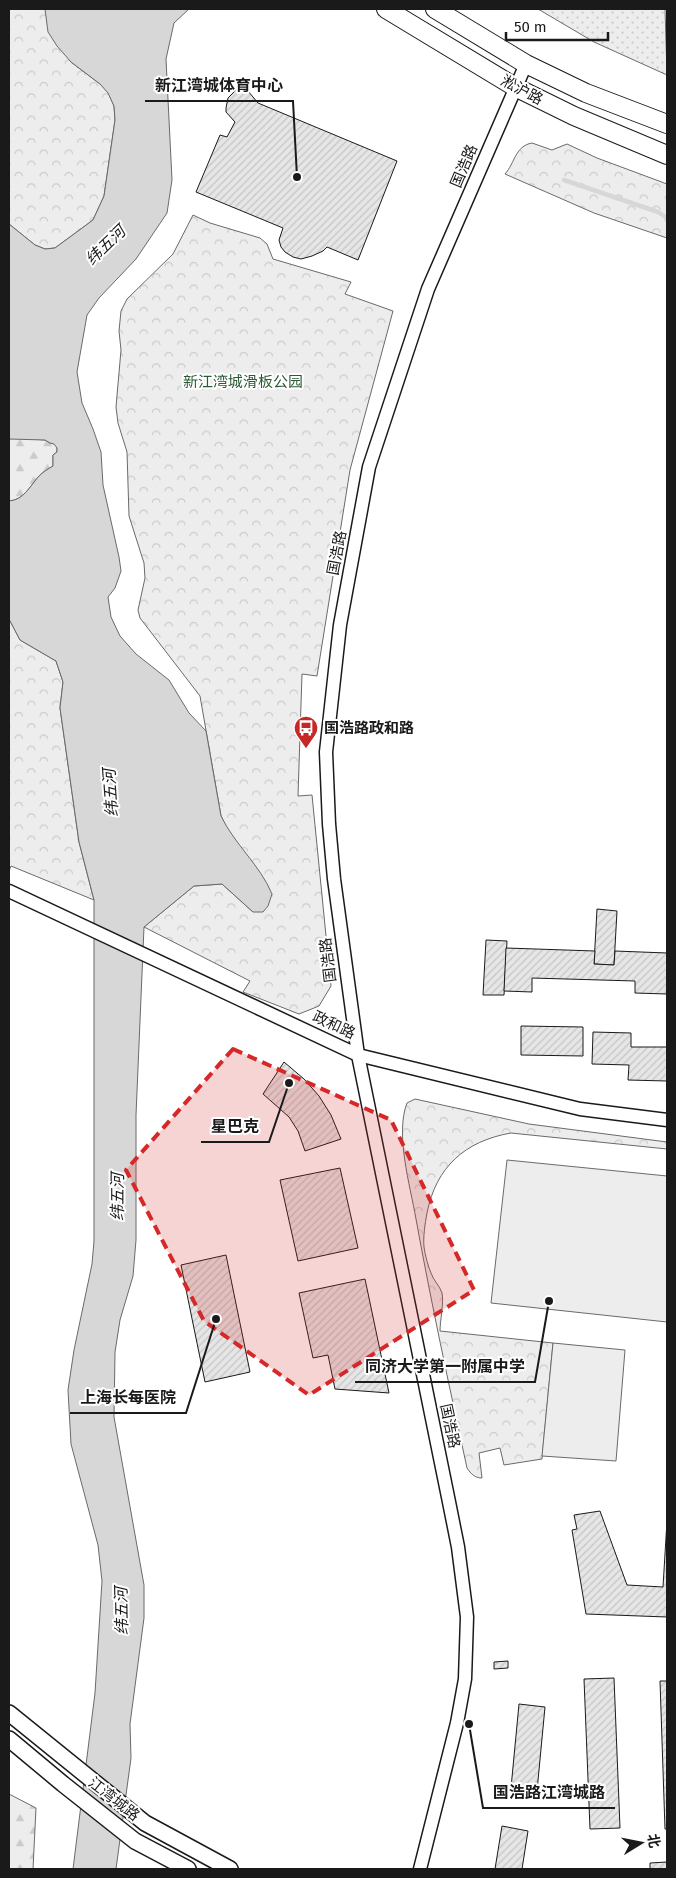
<svg xmlns="http://www.w3.org/2000/svg" width="676" height="1878" font-family="'Fira Sans','Noto Sans SC',sans-serif">
<style>
.grass{fill:url(#grass-dots);stroke:#6a6a6a}
.forest{fill:url(#forest-firs);stroke:#6a6a6a}
.park{fill:url(#park-crowns);stroke:#6a6a6a}
.built{fill:#ededed;stroke:#6a6a6a}
.water{fill:#d7d7d7;stroke:#6a6a6a}
.lines{fill:none;stroke-linecap:round;stroke-linejoin:round}
.stream{stroke:#d7d7d7;stroke-width:4.5}
.building{fill:url(#building-hatch);stroke:#1a1a1a}
.minor-casing{stroke:#1a1a1a;stroke-width:15}
.tertiary-casing{stroke:#1a1a1a;stroke-width:18}
.secondary-casing{stroke:#1a1a1a;stroke-width:20}
.minor{stroke:#fff;stroke-width:12}
.tertiary{stroke:#fff;stroke-width:15}
.secondary{stroke:#fff;stroke-width:18}
.marked{fill:#d62828;fill-opacity:0.2;stroke:#d62828;stroke-width:4;stroke-dasharray:10 6;stroke-linejoin:round}
.labels{text-anchor:middle;stroke-width:4;stroke-linejoin:round;paint-order:stroke}
.street-label{font-size:15px;fill:#1a1a1a;stroke:#fff}
.park-label{font-size:15px;fill:#2b5a34;stroke:#fff}
.poi-label{font-size:15px;font-weight:bold;fill:#1a1a1a;stroke:#fff;text-anchor:start}
.water-label{font-size:16px;font-style:italic;fill:#1a1a1a;stroke:#fff}
.leader{fill:none;stroke:#1a1a1a;stroke-width:2}
.callout-dot{fill:#1a1a1a;stroke:#fff;stroke-width:2}
.callout-label{font-size:16px;text-anchor:middle;font-weight:bold;fill:#1a1a1a;stroke:#fff;stroke-width:4;stroke-linejoin:round;paint-order:stroke}
</style>
<defs>
<pattern id="grass-dots" width="8" height="8" patternUnits="userSpaceOnUse" patternTransform="scale(1.25)"><rect width="8" height="8" fill="#ededed"/><path d="M2 2h.1M6 6h.1" fill="none" stroke="#cbcbcb" stroke-width="1.8" stroke-linecap="round"/></pattern>
<pattern id="forest-firs" width="22" height="20" patternUnits="userSpaceOnUse" patternTransform="scale(1.25)"><rect width="22" height="20" fill="#ededed"/><path d="M5 1l3.5 6h-7zM16 11l3.5 6h-7z" fill="#cbcbcb"/></pattern>
<pattern id="park-crowns" width="20" height="18" patternUnits="userSpaceOnUse" patternTransform="scale(1.25)"><rect width="20" height="18" fill="#ededed"/><path d="M2 6a3 3 0 1 1 6 0M12 15a3 3 0 1 1 6 0" fill="none" stroke="#cbcbcb"/></pattern>
<pattern id="building-hatch" width="6" height="6" patternUnits="userSpaceOnUse" patternTransform="scale(1.25)"><rect width="6" height="6" fill="#e6e6e6"/><path d="M-1 1l2-2M0 6l6-6M5 7l2-2" fill="none" stroke="#c5c5c5"/></pattern>
</defs>
<rect width="100%" height="100%" fill="#fff"/>
<!-- grass -->
<polygon class="grass" points="538,9 665,9 667,75 594,42"/>
<!-- forest -->
<g class="forest">
<path d="M17,438L45,440L50,443H55L57,447V452L53,455V466C48,469 43,472 39,476C30,486 24,500 9,501V439Z"/>
<polygon points="9,1794 36,1808 33,1869 9,1869"/>
</g>
<!-- park -->
<g class="park">
<polygon points="9,9 45,9 71,62 100,84 108,92 114,106 115,120 104,196 93,220 55,248 45,249 35,245 9,224"/>
<path d="M532,143L552,150L567,144L597,158L667,184V238L594,213L505,174C515,163 515,146 532,143Z"/>
<polygon points="193,215 210,223 260,238 267,244 273,259 351,282 345,294 393,311 350,470 317,676 302,674 298,796 312,795 331,986 319,1006 299,1014 243,992 250,981 144,927 194,886 222,884 253,912 227,829 221,816 200,696 140,618 138,610 145,578 144,563 129,516 127,452 118,423 116,407 121,350 119,331 121,311 127,299 173,254"/>
<polygon points="9,619 20,640 56,661 63,682 60,708 79,842 94,900 11,866 9,871"/>
<path d="M415,1099L529,1124L667,1142V1149L511,1133C465,1141 436,1167 427,1213C425,1224 423,1237 424,1247C425,1255 428,1266 431,1273C433,1280 440,1286 442,1293C444,1303 440,1321 440,1331L553,1343L542,1459L504,1465L500,1448L479,1453L482,1478C475,1478 471,1474 467,1468C449,1385 431,1302 416,1219C410,1185 395,1134 407,1103Z"/>
</g>
<!-- built -->
<g class="built">
<polygon points="507,1160 667,1176 667,1322 491,1303"/>
<polygon points="553,1343 625,1350 616,1461 542,1456"/>
</g>
<!-- water -->
<path class="water" d="M45,9H189L174,23L166,59L172,180L167,213L136,259L99,298L87,315L77,372L82,403L93,429L101,452L103,485L119,557L121,571L115,588L108,597L111,617L120,636L136,654L169,680L189,713L206,731L221,816C235,845 260,865 272,894L268,906L263,912H253L222,884L194,886L144,927L136,1115V1240L133,1276L120,1320L115,1352L114,1417L144,1585V1618L130,1724L131,1758L116,1869H73L95,1693L102,1581L98,1545L71,1444L68,1390L74,1350L92,1264L94,1241V900L79,842L60,708L63,682L56,661L20,640L9,619V501C24,500 30,486 39,476C43,472 48,469 53,466V455L57,452V448L54,444L50,443L45,440L9,439V224L35,245L45,249L55,248L93,220L104,196L115,120L114,106L108,93L100,84L71,62L57,46L48,32Z"/>
<g class="lines">
<!-- stream -->
<polyline class="stream" points="564,180 658,212 667,218"/>
</g>
<!-- building -->
<g class="building">
<polygon points="236,90 248,91 258,103 397,161 358,260 327,247 323,251 312,256 301,259 293,257 285,252 281,247 279,240 283,228 196,192 220,135 227,137 235,122 226,112 226,108 228,98"/>
<polygon points="597,909 617,911 614,965 594,964"/>
<polygon points="486,940 507,941 504,995 483,995"/>
<polygon points="506,948 595,951 594,964 614,965 615,951 667,953 667,994 635,993 635,981 532,978 532,992 504,991"/>
<polygon points="521,1026 583,1027 583,1056 521,1055"/>
<polygon points="593,1032 631,1033 631,1047 667,1047 667,1081 628,1080 629,1065 592,1064"/>
<polygon points="284,1062 304,1079 319,1096 331,1115 341,1139 305,1151 298,1131 289,1117 263,1094"/>
<polygon points="340,1168 358,1248 298,1261 280,1180"/>
<polygon points="226,1255 250,1372 205,1382 181,1265"/>
<polygon points="365,1279 389,1393 335,1389 328,1355 313,1358 299,1293"/>
<polygon points="600,1511 627,1585 663,1587 667,1521 667,1617 586,1614 572,1530 577,1529 574,1515"/>
<polygon points="508,1661 508,1668 494,1669 494,1662"/>
<polygon points="614,1678 620,1828 590,1829 584,1679"/>
<polygon points="660,1681 667,1681 667,1829 665,1829"/>
<polygon points="519,1704 545,1707 537,1791 511,1788"/>
<polygon points="502,1826 528,1831 522,1869 495,1869"/>
<polygon points="667,1862 667,1869 650,1869 650,1863"/>
</g>
<g class="lines">
<defs>
<g id="minor">
<polyline points="9,891 358,1055 580,1109 667,1120"/>
<polyline points="420,1869 457,1723 465,1679 467,1617 458,1547 449,1502 358,1055 334,879 329,824 326,752 340,625 369,467 428,289 526,64"/>
</g>
<g id="tertiary">
<polyline points="9,1713 145,1823 230,1869"/>
<polyline points="9,1739 63,1784 135,1841 188,1869"/>
</g>
<g id="secondary">
<polyline points="386,9 515,87 574,116 667,155"/>
<polyline points="435,9 526,64 586,93 667,124"/>
</g>
</defs>
<!-- minor casing -->
<use href="#minor" class="minor-casing"/>
<!-- tertiary casing -->
<use href="#tertiary" class="tertiary-casing"/>
<!-- secondary casing -->
<use href="#secondary" class="secondary-casing"/>
<!-- minor -->
<use href="#minor" class="minor"/>
<!-- tertiary -->
<use href="#tertiary" class="tertiary"/>
<!-- secondary -->
<use href="#secondary" class="secondary"/>
</g>
<!-- marked area -->
<path class="marked" d="M233,1049L391,1120L474,1290L309,1395L204,1321L126,1170Z"/>
<!-- icons -->
<defs>
<symbol id="bus-pin" viewBox="-11 -11 22 30"><path d="M0 17L-7.5 6A9.5 9.5 0 1 1 7.5 6Z" fill="#c62828" stroke="#fff"/><path d="M-5-6H5V4H4V6H2V4H-2V6H-4V4H-5ZM-3.5-4V0h7V-4ZM-3.5 1.2v1.5H-2V1.2ZM2 1.2v1.5H3.5V1.2Z" fill="#fff"/></symbol>
</defs>
<g fill-rule="evenodd">
<use href="#bus-pin" x="292" y="714" width="28" height="38"/>
</g>
<g class="labels">
<!-- street labels -->
<g class="street-label">
<text transform="translate(522 90) rotate(28)" y="5">淞沪路</text>
<text transform="translate(464 166) rotate(-67)" y="5">国浩路</text>
<text transform="translate(337 553) rotate(-79)" y="5">国浩路</text>
<text transform="translate(328 960) rotate(-97)" y="5">国浩路</text>
<text transform="translate(334 1025) rotate(25)" y="5">政和路</text>
<text transform="translate(450 1426) rotate(78)" y="5">国浩路</text>
<text transform="translate(114 1799) rotate(38)" y="5">江湾城路</text>
</g>
<!-- park labels -->
<g class="park-label">
<text x="243" y="387">新江湾城滑板公园</text>
</g>
<!-- poi labels -->
<g class="poi-label">
<text x="324" y="733">国浩路政和路</text>
</g>
<!-- water labels -->
<g class="water-label">
<text transform="translate(105 245) rotate(-44)" y="6">纬五河</text>
<text transform="translate(110 793) rotate(-94)" y="6">纬五河</text>
<text transform="translate(117 1197) rotate(-90)" y="6">纬五河</text>
<text transform="translate(121 1611) rotate(-91)" y="6">纬五河</text>
</g>
</g>
<!-- callouts -->
<path class="leader" d="M297 177L293 101H145M289 1083L269 1142H201M549 1301L535 1382H355M216 1319L186 1413H70M469 1724L483 1808H615"/>
<g class="callout-dot">
<circle cx="297" cy="177" r="5"/>
<circle cx="289" cy="1083" r="5"/>
<circle cx="549" cy="1301" r="5"/>
<circle cx="216" cy="1319" r="5"/>
<circle cx="469" cy="1724" r="5"/>
</g>
<g class="callout-label">
<text x="219" y="91">新江湾城体育中心</text>
<text x="235" y="1132">星巴克</text>
<text x="445" y="1372">同济大学第一附属中学</text>
<text x="128" y="1403">上海长每医院</text>
<text x="549" y="1798">国浩路江湾城路</text>
</g>
<!-- border -->
<rect width="676" height="1878" fill="none" stroke="#1a1a1a" stroke-width="20"/>
<!-- north arrow -->
<g transform="translate(641 1843) rotate(80)" stroke="#ffffff" stroke-width="4" paint-order="stroke">
<path d="M0-4L9 19L0 12L-9 19Z" fill="#1a1a1a"/>
<text y="-8" font-size="14" font-weight="bold" text-anchor="middle" fill="#1a1a1a">北</text>
</g>
<!-- scale -->
<path d="M506 32v8h102v-8" fill="none" stroke="#1a1a1a" stroke-width="2.5"/>
<text x="514" y="32" font-size="15" fill="#1a1a1a" stroke="#ffffff" stroke-width="4" paint-order="stroke">50 m</text>
</svg>
